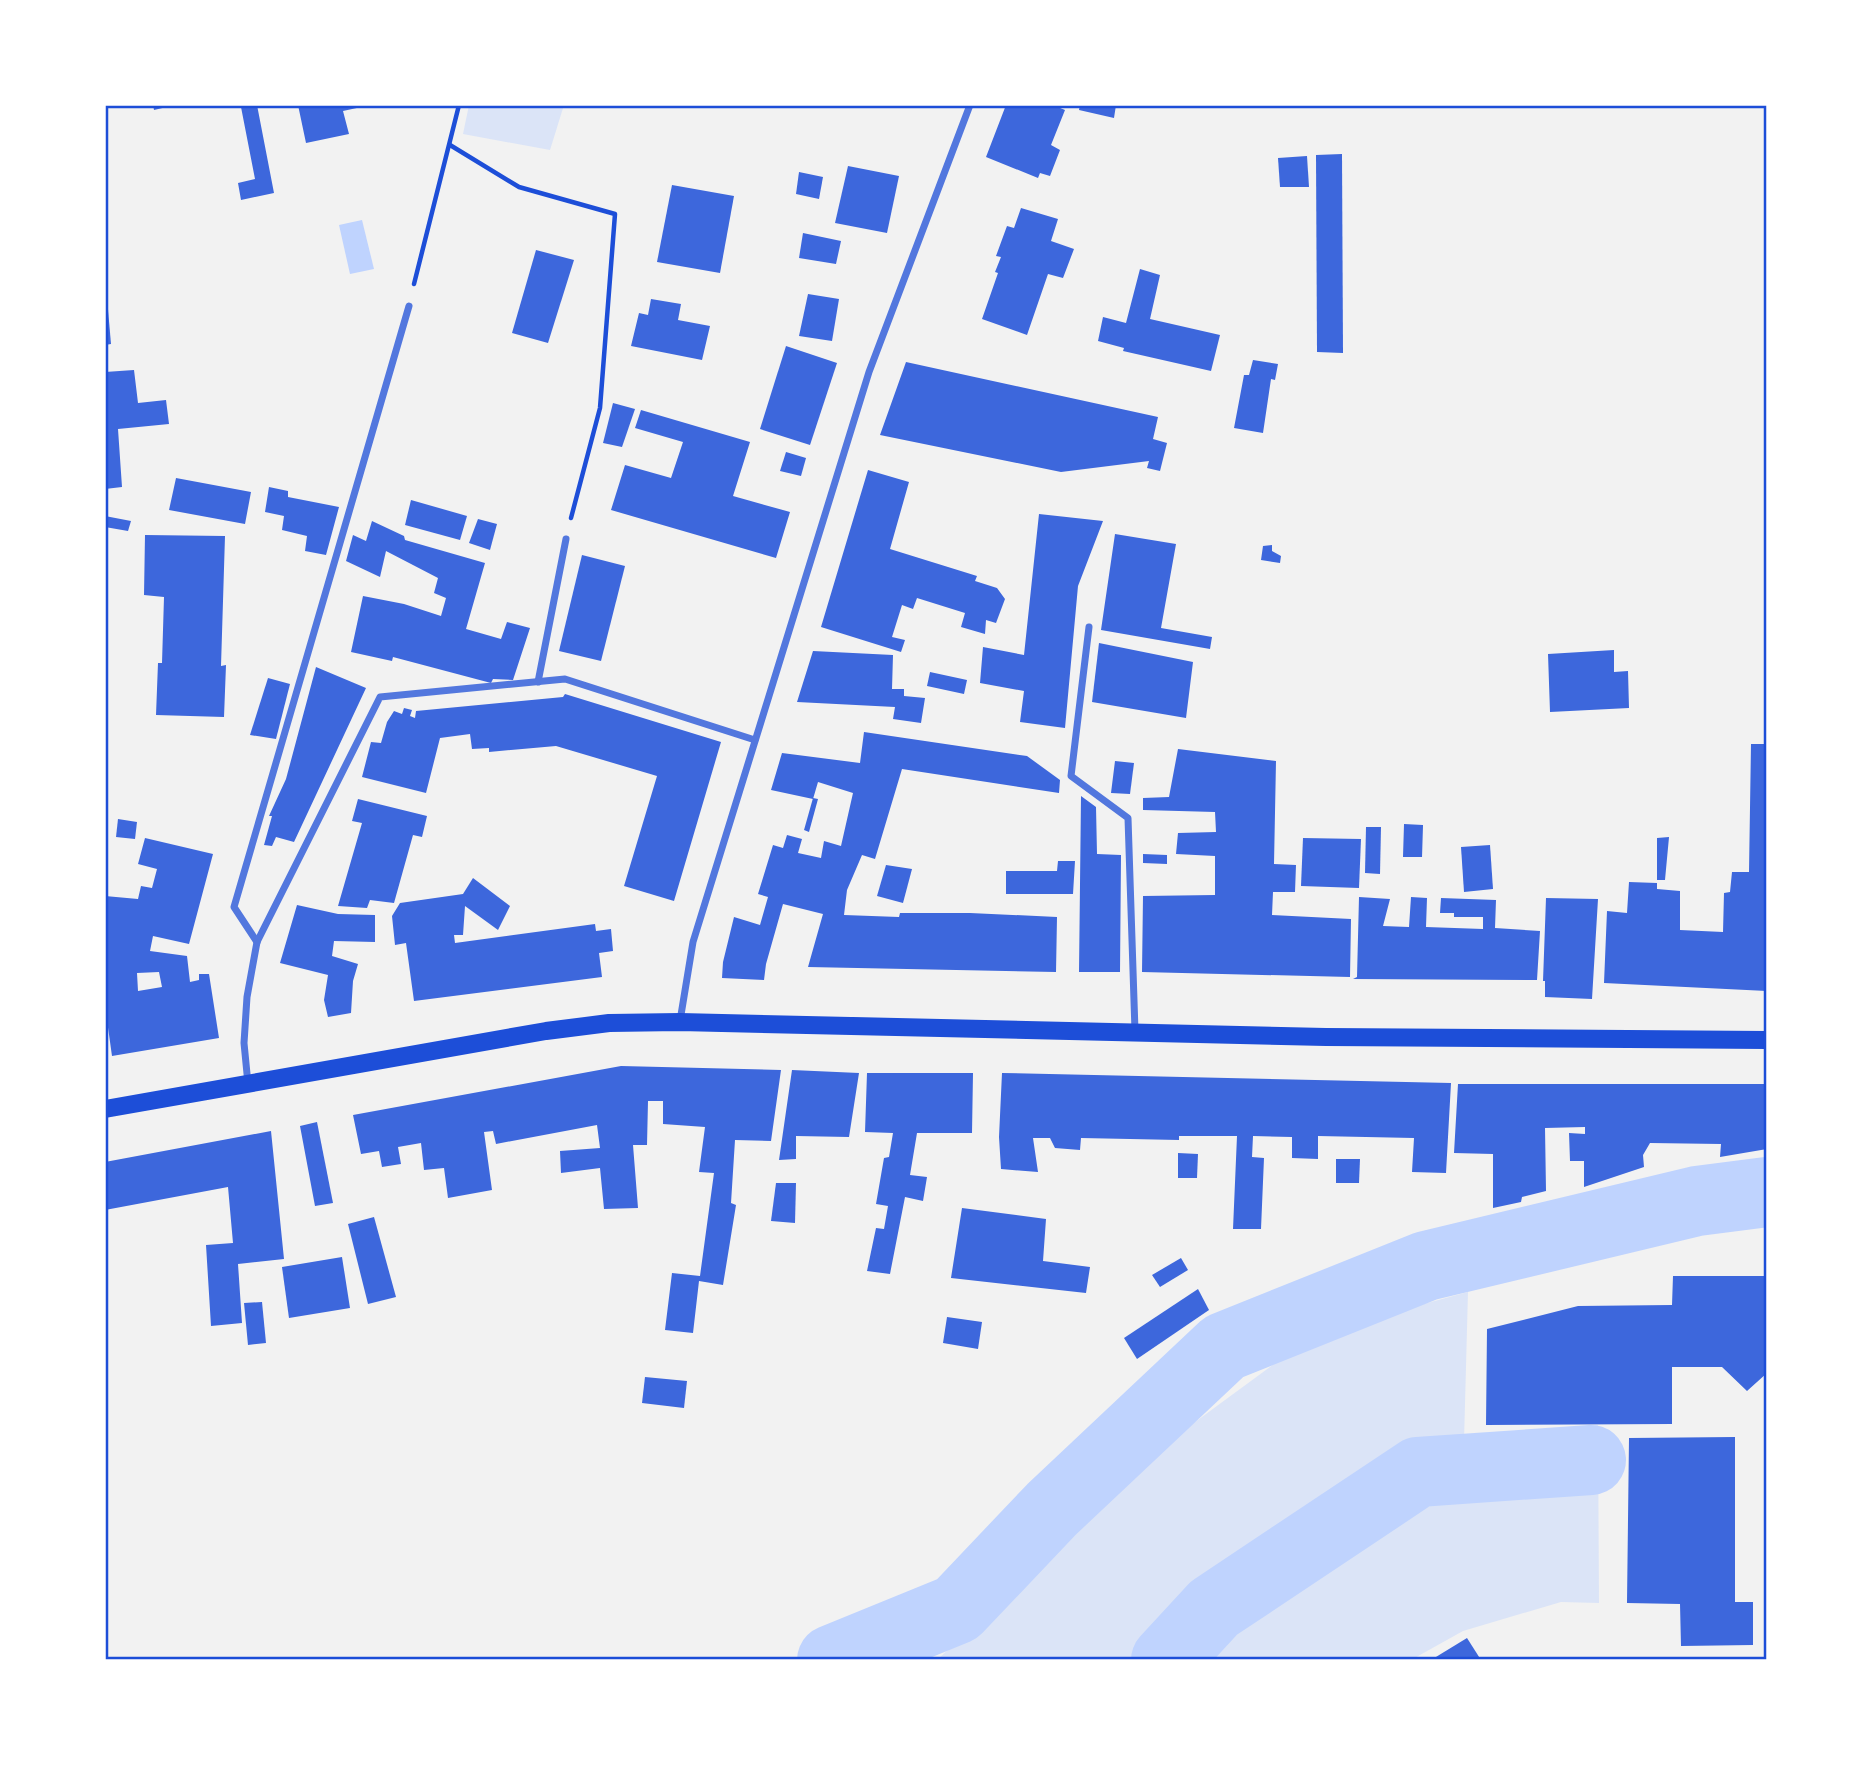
<svg xmlns="http://www.w3.org/2000/svg" width="1872" height="1765" font-family="Lato,sans-serif">
<style>
.green{fill:#dbe4f7}
.water{fill:#bfd3fe}
.lines{fill:none;stroke-linecap:round;stroke-linejoin:round}
.river{stroke:#bfd3fe;stroke-width:70}
.building{fill:#3d67dc;fill-rule:evenodd}
.path{stroke:#1d4ed8;stroke-width:4.5}
.minor{stroke:#5277de;stroke-width:7}
.primary{stroke:#1d4ed8;stroke-width:18}
.neatline{fill:none;stroke:#1d4ed8;stroke-width:2.5}
</style>
<rect width="100%" height="100%" fill="#f2f2f2"/>
<!-- green -->
<g class="green">
<polygon points="469,105 564,105 550,150 463,134"/>
<polygon points="1468,1292 1464,1441 1598,1425 1599,1603 1561,1602 1463,1631 1411,1660 937,1660 1191,1425 1316,1333"/>
</g>
<!-- water -->
<polygon class="water" points="362,220 374,269 350,274 339,225"/>
<g class="lines">
<!-- river -->
<g class="river">
<polyline points="832,1660 957,1609 1052,1509 1224,1347 1426,1266 1697,1201 1767,1192"/>
<polyline points="1166,1660 1214,1608 1418,1472 1591,1460"/>
</g>
</g>
<!-- building -->
<g class="building">
<polygon points="153,105 171,105 171,106 154,110"/>
<polygon points="257,105 274,193 241,200 238,183 255,179 241,107"/>
<polygon points="298,105 366,105 366,106 343,111 349,134 306,143"/>
<polygon points="1006,105 1053,105 1065,110 1051,145 1060,150 1050,176 1040,173 1038,178 986,157"/>
<polygon points="1080,105 1116,105 1114,118 1079,110"/>
<polygon points="1342,154 1343,353 1317,352 1316,155"/>
<polygon points="1307,156 1309,187 1280,187 1278,158"/>
<polygon points="848,166 899,176 887,233 835,223"/>
<polygon points="799,172 823,177 819,199 796,194"/>
<polygon points="672,185 734,196 720,273 657,262"/>
<polygon points="1021,208 1058,219 1051,241 1074,249 1063,278 1048,274 1027,335 982,319 998,273 995,272 1001,257 996,256 1007,226 1014,228"/>
<polygon points="803,233 841,241 836,264 799,258"/>
<polygon points="536,250 574,260 548,343 512,333"/>
<polygon points="1140,269 1160,275 1150,319 1220,335 1211,371 1123,351 1124,348 1098,341 1103,317 1126,323"/>
<polygon points="808,294 839,299 832,341 799,336"/>
<polygon points="105,298 107,298 111,344 105,345"/>
<polygon points="651,299 681,304 678,320 710,326 702,360 631,346 639,313 648,315"/>
<polygon points="786,346 837,363 810,445 760,429"/>
<polygon points="1253,360 1278,364 1275,380 1271,379 1263,433 1234,428 1244,375 1249,375"/>
<polygon points="906,362 1158,417 1153,439 1167,443 1160,471 1147,468 1149,461 1061,472 880,435"/>
<polygon points="134,370 138,403 166,400 169,424 118,429 122,487 105,489 105,372"/>
<polygon points="613,403 635,409 622,447 603,443"/>
<polygon points="641,410 750,442 733,496 790,512 776,558 611,510 625,465 671,478 683,442 635,428"/>
<polygon points="786,452 806,458 801,476 780,471"/>
<polygon points="868,470 909,482 890,549 977,576 975,581 997,588 1005,599 996,623 986,620 985,634 961,627 965,613 917,598 913,609 902,605 892,637 905,640 901,652 821,627"/>
<polygon points="176,478 251,492 245,524 169,510"/>
<polygon points="269,487 288,491 288,497 339,507 326,555 305,551 307,536 282,530 284,516 265,512"/>
<polygon points="411,500 467,516 460,540 405,525"/>
<polygon points="1039,514 1103,521 1078,586 1065,728 1020,722 1024,691 980,683 983,647 1024,655"/>
<polygon points="105,516 131,521 128,531 105,527"/>
<polygon points="478,519 497,524 490,550 469,543"/>
<polygon points="372,521 404,536 405,540 485,563 466,629 501,639 507,622 530,628 513,680 493,679 491,683 393,657 392,661 351,652 363,596 404,604 441,616 446,598 434,593 438,578 386,551 380,577 346,561 353,535 366,541"/>
<polygon points="1115,534 1176,544 1161,628 1212,637 1210,649 1101,630"/>
<polygon points="145,535 225,536 221,666 226,665 224,717 156,715 158,663 162,663 164,597 144,595"/>
<polygon points="1272,545 1272,551 1281,556 1280,563 1261,560 1263,546"/>
<polygon points="582,555 625,566 601,661 559,651"/>
<polygon points="1099,643 1193,662 1186,718 1092,702"/>
<polygon points="1614,650 1614,672 1628,671 1629,708 1550,712 1548,654"/>
<polygon points="813,651 893,655 892,689 904,689 904,696 925,698 921,723 893,719 895,707 797,702"/>
<polygon points="316,667 366,688 294,842 276,837 272,846 264,845 272,816 269,816 286,779"/>
<polygon points="930,672 967,680 964,694 927,686"/>
<polygon points="268,678 290,684 276,739 250,735"/>
<polygon points="565,694 721,742 674,901 624,886 657,776 556,746 489,752 489,748 472,749 470,734 440,738 426,793 362,777 371,742 381,743 387,722 394,711 402,714 404,708 412,710 410,716 415,718 416,711 563,697"/>
<polygon points="864,732 1027,756 1060,780 1059,793 902,769 875,859 862,855 847,890 844,915 899,917 900,913 970,913 1057,917 1056,972 808,967 823,914 783,904 766,964 764,980 722,978 723,962 734,917 760,925 768,897 758,894 773,845 783,848 787,835 802,839 798,853 821,858 824,841 841,846 853,793 818,782 813,799 771,790 782,753 860,763"/>
<polygon points="1751,744 1767,744 1767,991 1604,983 1607,911 1627,913 1629,882 1657,883 1657,889 1680,891 1680,930 1723,932 1724,893 1730,892 1732,872 1749,872"/>
<polygon points="1178,749 1276,761 1274,864 1296,865 1295,892 1273,892 1272,915 1351,919 1350,977 1142,972 1143,896 1215,895 1215,856 1176,854 1178,833 1216,832 1215,812 1143,810 1143,798 1169,797"/>
<polygon points="1115,761 1134,763 1130,794 1111,793"/>
<polygon points="1081,796 1096,807 1097,854 1121,855 1120,972 1079,972"/>
<polygon points="813,798 818,799 809,832 804,830"/>
<polygon points="358,799 427,816 422,837 413,835 394,903 370,900 367,908 338,906 362,823 352,821"/>
<polygon points="118,819 137,822 135,839 116,837"/>
<polygon points="1404,824 1423,825 1422,857 1403,857"/>
<polygon points="1366,827 1381,827 1380,874 1365,873"/>
<polygon points="1669,837 1665,880 1657,880 1657,838"/>
<path d="M145,838L213,854L189,944L153,936L150,951L187,956L190,982L199,980V974H209L219,1038L112,1056L105,1006V896L138,899L141,886L152,888L157,869L138,864ZM159,972L162,987L138,991L137,973Z"/>
<polygon points="1303,838 1361,839 1359,888 1301,886"/>
<polygon points="1490,845 1493,889 1464,892 1461,847"/>
<polygon points="1143,854 1167,855 1167,864 1143,863"/>
<polygon points="1058,861 1075,861 1073,894 1006,894 1006,871 1057,871"/>
<polygon points="886,865 912,869 903,903 877,896"/>
<polygon points="473,878 510,906 498,930 465,906 463,935 454,935 455,943 595,924 596,931 611,929 613,951 599,953 602,977 414,1001 406,943 395,945 392,916 400,903 463,894"/>
<polygon points="1359,897 1390,899 1383,926 1409,927 1411,897 1427,898 1426,927 1483,929 1483,917 1454,917 1454,913 1440,913 1441,898 1496,900 1495,928 1540,931 1537,980 1353,979 1357,977"/>
<polygon points="1546,898 1598,899 1592,999 1545,997 1545,981 1543,981"/>
<polygon points="297,905 338,914 375,915 375,942 334,941 332,956 358,964 353,981 351,1013 328,1017 324,1000 328,975 280,963"/>
<polygon points="621,1066 781,1070 771,1141 735,1140 731,1203 736,1205 723,1285 699,1281 693,1333 665,1330 672,1273 700,1276 714,1173 699,1172 705,1127 663,1124 663,1101 648,1101 647,1145 633,1145 638,1208 604,1209 600,1168 561,1173 560,1151 600,1148 597,1125 496,1144 493,1131 484,1132 492,1190 448,1198 444,1168 424,1170 421,1143 398,1147 401,1164 382,1167 379,1151 361,1154 353,1115"/>
<polygon points="792,1070 859,1073 849,1137 796,1136 796,1159 779,1160"/>
<polygon points="867,1073 973,1073 972,1133 917,1133 910,1175 927,1177 923,1201 905,1197 890,1274 867,1271 876,1228 884,1229 888,1206 876,1204 884,1158 889,1157 893,1133 865,1132"/>
<polygon points="1002,1073 1451,1083 1446,1173 1412,1172 1414,1138 1318,1136 1318,1159 1292,1158 1292,1137 1253,1136 1252,1157 1264,1158 1261,1229 1233,1229 1237,1136 1179,1136 1179,1140 1081,1138 1080,1150 1055,1148 1050,1138 1033,1138 1038,1172 1001,1169 999,1137"/>
<polygon points="1458,1084 1767,1084 1767,1149 1720,1157 1721,1144 1650,1143 1643,1155 1644,1167 1584,1187 1584,1161 1570,1161 1569,1133 1585,1134 1585,1127 1545,1128 1546,1191 1522,1197 1521,1202 1493,1208 1493,1154 1454,1153"/>
<polygon points="317,1122 333,1203 315,1206 300,1126"/>
<polygon points="271,1131 284,1259 238,1264 242,1323 211,1326 206,1245 233,1243 228,1187 105,1210 105,1162"/>
<polygon points="1178,1153 1198,1154 1197,1178 1178,1178"/>
<polygon points="1336,1159 1360,1159 1359,1183 1336,1183"/>
<polygon points="776,1183 796,1183 795,1223 771,1221"/>
<polygon points="962,1208 1046,1219 1043,1261 1090,1267 1086,1293 951,1278"/>
<polygon points="374,1217 396,1297 368,1304 348,1224"/>
<polygon points="342,1257 350,1308 289,1318 282,1267"/>
<polygon points="1181,1258 1188,1270 1160,1287 1152,1275"/>
<polygon points="1673,1276 1767,1276 1767,1373 1747,1391 1722,1367 1672,1367 1672,1424 1486,1425 1487,1329 1578,1306 1672,1305"/>
<polygon points="1198,1289 1209,1310 1137,1359 1124,1338"/>
<polygon points="262,1302 266,1343 248,1345 244,1303"/>
<polygon points="947,1317 982,1322 978,1349 943,1343"/>
<polygon points="645,1377 687,1381 684,1408 642,1403"/>
<polygon points="1735,1437 1735,1602 1753,1602 1753,1645 1681,1646 1680,1604 1627,1603 1629,1438"/>
<polygon points="1467,1638 1481,1660 1431,1660"/>
</g>
<g class="lines">
<!-- path -->
<g class="path">
<polyline points="450,145 519,187 615,214 600,408 571,518"/>
<polyline points="414,284 459,105"/>
</g>
<!-- minor -->
<g class="minor">
<polyline points="1089,627 1071,776 1128,818 1135,1031"/>
<polyline points="538,682 566,539"/>
<polyline points="257,942 234,907 409,306"/>
<polyline points="680,1021 693,942 869,372 970,105"/>
<polyline points="248,1084 244,1043 247,997 257,942 380,697 565,679 755,740"/>
</g>
<!-- primary -->
<polyline class="primary" points="105,1109 546,1031 609,1023 680,1022 1326,1037 1767,1040"/>
</g>
<!-- border -->
<rect width="1872" height="1765" fill="none" stroke="#ffffff" stroke-width="214"/>
<rect x="107" y="107" width="1658" height="1551" class="neatline"/>
</svg>
